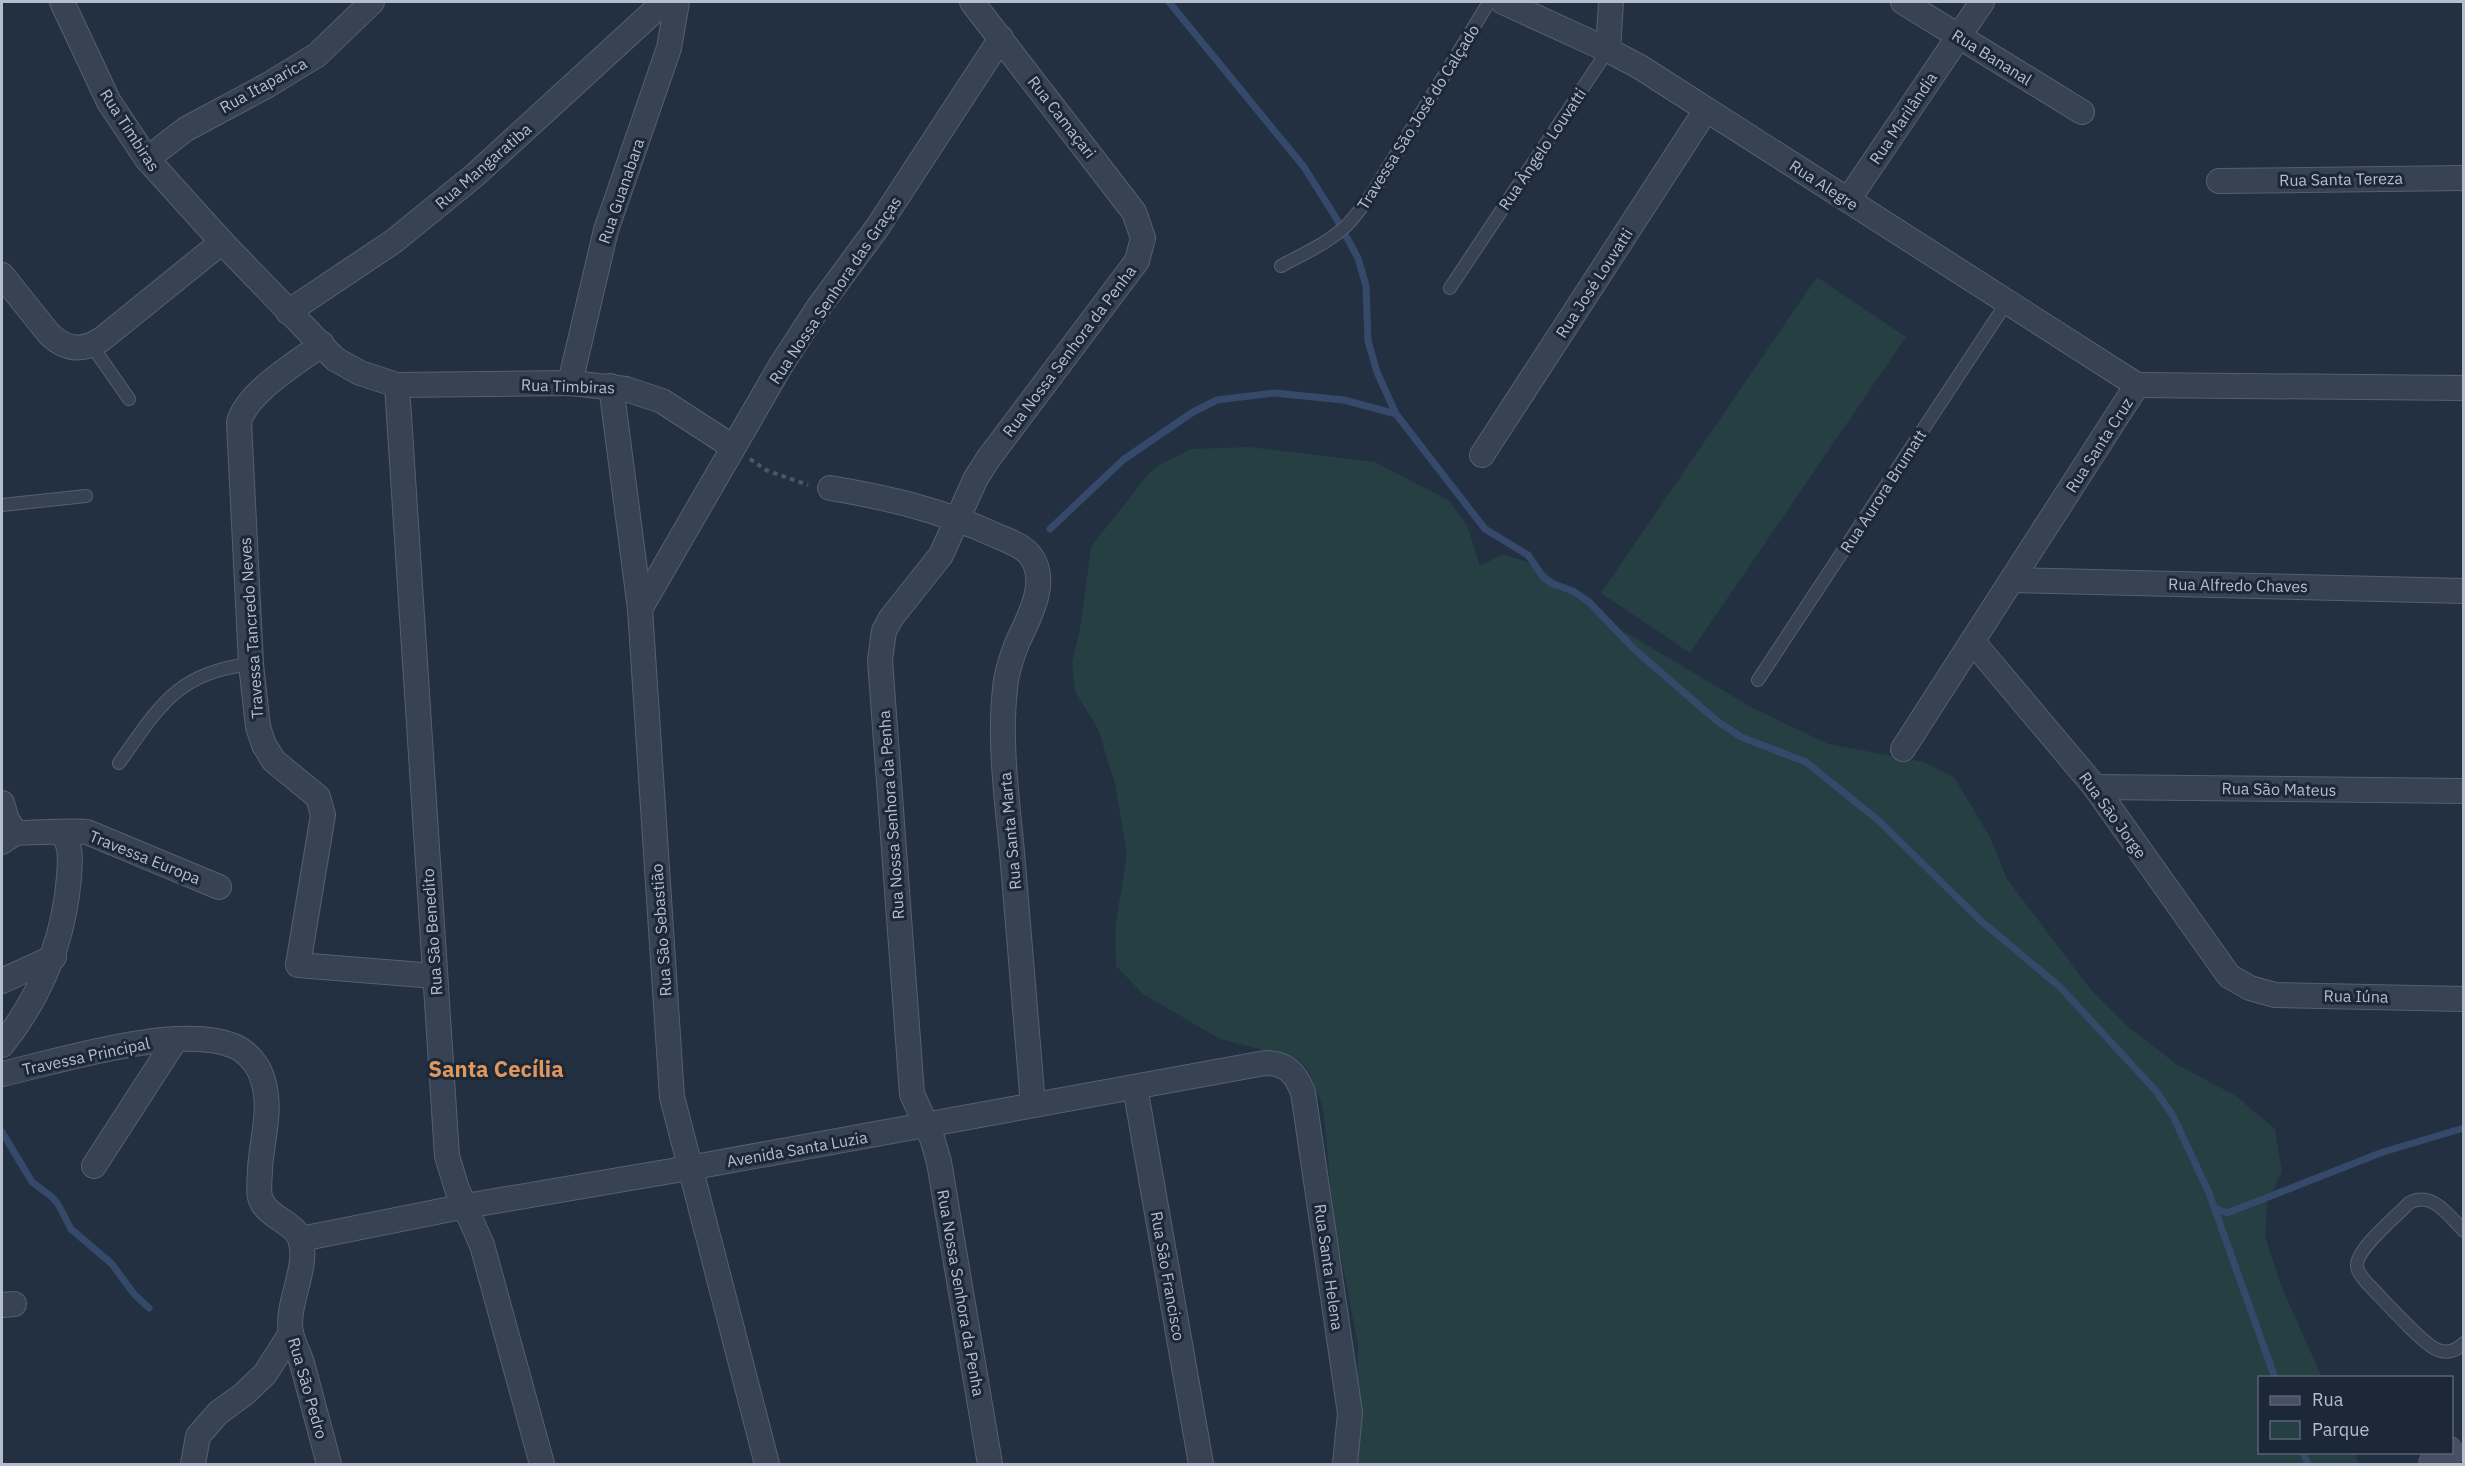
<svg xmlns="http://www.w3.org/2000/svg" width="2465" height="1466" font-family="'IBM Plex Sans',sans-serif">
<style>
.green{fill:#253f43}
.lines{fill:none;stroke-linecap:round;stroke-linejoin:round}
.stream{stroke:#354a6a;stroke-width:7}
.lane-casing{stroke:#55606f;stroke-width:14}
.street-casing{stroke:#55606f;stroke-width:26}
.secondary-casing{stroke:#55606f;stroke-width:34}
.path{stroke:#435c60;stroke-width:4;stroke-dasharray:4.5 4.5;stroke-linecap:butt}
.lane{stroke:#374252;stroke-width:12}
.street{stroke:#374252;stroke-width:24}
.secondary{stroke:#455065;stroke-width:33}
.labels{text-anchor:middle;stroke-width:6;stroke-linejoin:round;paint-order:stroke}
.street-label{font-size:16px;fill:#b4bdcc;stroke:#1c2737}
.district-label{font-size:22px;font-weight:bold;fill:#df975c;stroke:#1c2737}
</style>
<rect width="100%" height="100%" fill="#233042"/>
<!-- green -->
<g class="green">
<polygon points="1817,277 1906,337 1690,653 1601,593"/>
<polygon points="1250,447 1375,462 1448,500 1467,525 1480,566 1503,554 1536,565 1615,626 1751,707 1828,744 1924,762 1954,777 1990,837 2007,879 2091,990 2126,1025 2176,1064 2236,1096 2275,1129 2282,1172 2267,1203 2265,1236 2282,1288 2322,1377 2260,1378 2260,1452 2354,1453 2359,1464 1356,1464 1358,1345 1334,1221 1323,1108 1311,1076 1299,1059 1220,1039 1143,994 1116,966 1115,928 1127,855 1115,784 1098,729 1075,691 1072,662 1080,629 1091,547 1149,473 1159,465 1192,449"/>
</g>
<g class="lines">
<!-- stream -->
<g class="stream">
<polyline points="1169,2 1304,167 1336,218 1358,258 1366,286 1368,341 1377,372 1396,414 1485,529 1528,555 1543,577 1551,583 1573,591 1589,602 1634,649 1717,721 1741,737 1806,762 1879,821 1981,921 2060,987 2156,1091 2173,1116 2209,1193 2275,1378"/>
<polyline points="1050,529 1123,460 1193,412 1217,400 1274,393 1344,400 1396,414"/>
<polyline points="2,1132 32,1182 52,1197 58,1204 71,1229 112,1264 134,1294 149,1308"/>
<polyline points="2215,1208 2227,1213 2383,1152 2464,1128"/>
<polyline points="2303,1452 2308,1464"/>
</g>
<defs>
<g id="lane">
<path d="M1281,266C1303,254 1328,243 1346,226C1356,216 1364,204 1373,192L1489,2"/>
<polyline points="1450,288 1608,50"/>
<polyline points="92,346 129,399"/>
<polyline points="2,505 86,496"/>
<polyline points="1758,680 2007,302"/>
<path d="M119,763C159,707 177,672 251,664"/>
<path d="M2464,1231C2449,1216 2432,1190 2409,1203C2397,1216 2357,1248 2357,1265C2357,1272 2362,1277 2366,1282C2380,1296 2423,1345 2438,1350C2448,1354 2457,1350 2464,1343"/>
</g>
<g id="street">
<polyline points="62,2 109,102 147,159 222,242 335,359 360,373 397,385 570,383 626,389 662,401 733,447"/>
<polyline points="972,2 1134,212 1143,238 1137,261 988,459 976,478 941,555 891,618 884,631 880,660 912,1094 932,1138 939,1162 990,1464"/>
<polyline points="1503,2 1608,50 1640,67 2137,385"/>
<polyline points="1903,2 2082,112"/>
<polyline points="1608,50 1611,2"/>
<polyline points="147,159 186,129 268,85 317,55 372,2"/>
<polyline points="2219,181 2464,178"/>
<polyline points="1848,200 1982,2"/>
<path d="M2,275L49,334C66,350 82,352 102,339L222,242"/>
<polyline points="288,312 394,241 475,175 664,2"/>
<path d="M322,344C297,363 247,392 239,422L251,664L258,727L264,745L274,761L318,797L323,815L298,965L435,976"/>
<polyline points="570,383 606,230 669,48 677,2"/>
<polyline points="397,385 447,1156 457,1189 482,1245 542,1464"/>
<polyline points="2137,385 2464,388"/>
<polyline points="611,386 640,609 672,1097 767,1464"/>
<polyline points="1482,455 1706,110"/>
<path d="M830,488C890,498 940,510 995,535C1006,540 1022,545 1030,555C1050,580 1029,618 1018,641C1012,656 1006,672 1005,689C999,742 1007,799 1012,852C1019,936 1026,1021 1033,1105"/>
<polyline points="2012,580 2464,591"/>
<polyline points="640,609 781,365 818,308 877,228 1001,38"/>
<polyline points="1973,642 2095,787 2229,976 2250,988 2275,995 2464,999"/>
<polyline points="1903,749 2137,385"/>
<polyline points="2095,787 2464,791"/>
<polyline points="2,803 7,820 16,833"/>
<path d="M2,842C5,840 10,836 14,834C19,832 80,831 87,832L219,887"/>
<polyline points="2,981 54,957"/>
<path d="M2,1045C41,996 64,940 69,877C70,860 72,846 62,833"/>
<path d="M2,1074C59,1061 179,1023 234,1046C248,1052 259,1066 263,1080C272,1111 262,1138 260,1169C260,1178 258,1188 260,1197C265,1217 295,1222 300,1239C310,1267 285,1304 291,1333C293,1343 299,1354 302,1363C311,1397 320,1431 329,1464"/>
<polyline points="1135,1087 1201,1464"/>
<polyline points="94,1166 176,1039"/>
<path d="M301,1239L466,1206L689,1168L1265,1063C1287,1063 1295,1073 1303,1092L1350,1413L1345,1464"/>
<polyline points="2,1305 14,1304"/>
<polyline points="193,1464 198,1436 218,1413 244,1394 265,1374 291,1333"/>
</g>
<polyline id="secondary" points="2435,1464 2447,1452"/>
</defs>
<!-- lane casing -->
<use href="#lane" class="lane-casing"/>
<!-- street casing -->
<use href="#street" class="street-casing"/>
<!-- secondary casing -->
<use href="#secondary" class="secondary-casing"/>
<!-- path -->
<polyline class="path" points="750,459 766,470 808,485"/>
<!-- lane -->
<use href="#lane" class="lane"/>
<!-- street -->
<use href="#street" class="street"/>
<!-- secondary -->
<use href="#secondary" class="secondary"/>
</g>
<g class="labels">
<!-- street labels -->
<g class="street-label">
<text transform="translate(1992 57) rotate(32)" y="6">Rua Bananal</text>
<text transform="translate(263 85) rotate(-29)" y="6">Rua Itaparica</text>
<text transform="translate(1062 117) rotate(52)" y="6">Rua Camaçari</text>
<text transform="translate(1418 117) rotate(-58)" y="6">Travessa São José do Calçado</text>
<text transform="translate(1903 118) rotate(-56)" y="6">Rua Marilândia</text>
<text transform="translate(130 130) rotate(57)" y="6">Rua Timbiras</text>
<text transform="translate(1542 149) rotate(-56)" y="6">Rua Ângelo Louvatti</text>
<text transform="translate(483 166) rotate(-41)" y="6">Rua Mangaratiba</text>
<text transform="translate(2341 179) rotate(-1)" y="6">Rua Santa Tereza</text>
<text transform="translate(1824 185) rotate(33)" y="6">Rua Alegre</text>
<text transform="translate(621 191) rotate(-71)" y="6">Rua Guanabara</text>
<text transform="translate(1594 283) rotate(-57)" y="6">Rua José Louvatti</text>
<text transform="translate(835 290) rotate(-56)" y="6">Rua Nossa Senhora das Graças</text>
<text transform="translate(1069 351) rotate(-53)" y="6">Rua Nossa Senhora da Penha</text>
<text transform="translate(568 386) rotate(2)" y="6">Rua Timbiras</text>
<text transform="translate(2099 445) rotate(-57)" y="6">Rua Santa Cruz</text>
<text transform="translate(1883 491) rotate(-57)" y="6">Rua Aurora Brumatt</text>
<text transform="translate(2238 585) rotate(1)" y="6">Rua Alfredo Chaves</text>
<text transform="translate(251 628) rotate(-94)" y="6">Travessa Tancredo Neves</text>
<text transform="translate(2279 789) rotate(1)" y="6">Rua São Mateus</text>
<text transform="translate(891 815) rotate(-94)" y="6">Rua Nossa Senhora da Penha</text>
<text transform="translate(2113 815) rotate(54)" y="6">Rua São Jorge</text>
<text transform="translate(1010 831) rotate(-95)" y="6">Rua Santa Marta</text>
<text transform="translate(145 857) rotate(22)" y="6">Travessa Europa</text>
<text transform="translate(661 930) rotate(-94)" y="6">Rua São Sebastião</text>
<text transform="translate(432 932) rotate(-94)" y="6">Rua São Benedito</text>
<text transform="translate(2356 996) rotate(1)" y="6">Rua Iúna</text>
<text transform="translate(86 1056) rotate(-12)" y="6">Travessa Principal</text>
<text transform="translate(797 1149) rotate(-10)" y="6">Avenida Santa Luzia</text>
<text transform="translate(1329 1267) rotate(82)" y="6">Rua Santa Helena</text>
<text transform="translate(1168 1276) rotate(80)" y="6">Rua São Francisco</text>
<text transform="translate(961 1293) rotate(80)" y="6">Rua Nossa Senhora da Penha</text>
<text transform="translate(308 1388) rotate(74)" y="6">Rua São Pedro</text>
</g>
<!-- district labels -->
<g class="district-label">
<text x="496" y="1077">Santa Cecília</text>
</g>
</g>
<!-- border -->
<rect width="2465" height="1466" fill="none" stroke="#b4bdcc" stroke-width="6"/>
<!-- legend -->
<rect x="2258" y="1376" width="195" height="78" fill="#1c2737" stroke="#596373" stroke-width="1.5"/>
<rect x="2270" y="1396" width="30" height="9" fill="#455065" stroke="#596373" stroke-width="1.5"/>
<text x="2312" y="1406" font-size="18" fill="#b4bdcc">Rua</text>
<rect x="2270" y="1421" width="30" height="18" fill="#253f43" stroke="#596373" stroke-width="1.5"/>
<text x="2312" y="1436" font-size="18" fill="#b4bdcc">Parque</text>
</svg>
